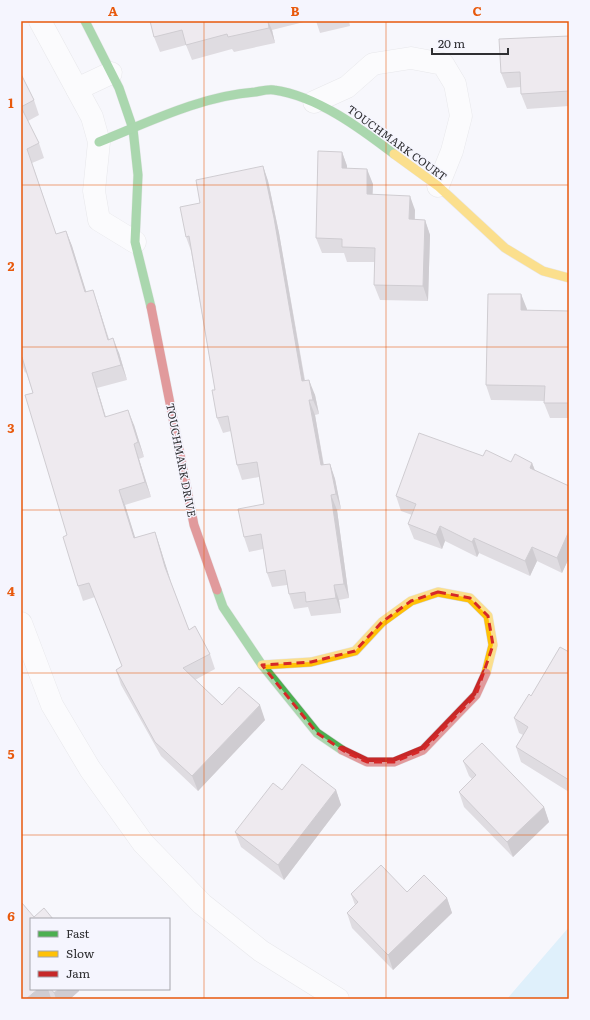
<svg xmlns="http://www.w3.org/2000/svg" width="590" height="1020" font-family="Literata,serif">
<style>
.water{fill:#c0e6fa}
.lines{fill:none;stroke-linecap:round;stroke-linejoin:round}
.street-casing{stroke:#d4d4d8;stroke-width:23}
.fast-casing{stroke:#d4d4d8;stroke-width:10}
.slow-casing{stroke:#d4d4d8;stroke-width:10}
.jam-casing{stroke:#d4d4d8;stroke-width:10}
.street{stroke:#fefeff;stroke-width:22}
.fast{stroke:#4caf50;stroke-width:9}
.slow{stroke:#ffc107;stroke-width:9}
.jam{stroke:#c62828;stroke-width:9}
.wall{fill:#c2bbc2}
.shaded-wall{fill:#9e989e}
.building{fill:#e2d9e1;stroke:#9e989e}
.marked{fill:none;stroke:#d62828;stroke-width:3;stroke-dasharray:8 5;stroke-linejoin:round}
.grid{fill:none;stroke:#e8590c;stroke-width:1;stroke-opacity:0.55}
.labels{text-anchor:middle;stroke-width:3;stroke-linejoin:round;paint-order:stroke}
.street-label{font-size:11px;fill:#2f2f32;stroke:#f5f5fe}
.neatline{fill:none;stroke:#e8590c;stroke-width:1.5}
.grid-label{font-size:13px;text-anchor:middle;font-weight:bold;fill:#e8590c}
</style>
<rect width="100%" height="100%" fill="#f7f7fc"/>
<!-- water -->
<polygon class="water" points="569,927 569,999 507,999"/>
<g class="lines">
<defs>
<g id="street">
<polyline points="40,21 92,117 99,142 94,191 99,220 135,242"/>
<polyline points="77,89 111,73"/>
<polyline points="314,102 347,87 373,64 411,58 443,64 455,84 461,116 452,151 438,186"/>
<polyline points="21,623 52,705 90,769 143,843 202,904 261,951 338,999"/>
</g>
<g id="fast">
<polyline points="85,21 119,88 133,129 138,175 135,242 151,307"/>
<path d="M99,142C149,122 201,96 255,92C261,91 268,89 274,90C317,96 360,128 394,154"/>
<polyline points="217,590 223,607 262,665 317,733 342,750"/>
</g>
<g id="slow">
<polyline points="394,154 438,186 505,248 543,271 569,278"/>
<polyline points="262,665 311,662 355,651 382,622 411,601 438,592 470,598 488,616 493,645 486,673"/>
</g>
<g id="jam">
<polyline points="151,307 194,525 217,590"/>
<polyline points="342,750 367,762 394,762 423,750 476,695 486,673"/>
</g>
</defs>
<!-- street casing -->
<use href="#street" class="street-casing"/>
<!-- fast casing -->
<use href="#fast" class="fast-casing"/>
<!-- slow casing -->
<use href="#slow" class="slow-casing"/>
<!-- jam casing -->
<use href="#jam" class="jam-casing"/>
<!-- street -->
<use href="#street" class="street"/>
<!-- fast -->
<use href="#fast" class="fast"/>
<!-- slow -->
<use href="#slow" class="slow"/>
<!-- jam -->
<use href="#jam" class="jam"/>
</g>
<!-- wall -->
<g class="wall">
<polygon points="150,21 308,21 272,30 275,43 234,52 232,49 192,60 186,45 160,52 154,37"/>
<polygon points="316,21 349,21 350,26 320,33"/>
<polygon points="569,36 569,106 527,109 521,94 521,87 507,88 501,73"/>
<polygon points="21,74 34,100 39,115 28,121 39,143 44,158 32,163 56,234 66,231 72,246 86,292 98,305 109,339 119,353 127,380 97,388 106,417 134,425 144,457 139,459 151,497 125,505 135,538 155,532 160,547 170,580 189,630 210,654 215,669 195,680 222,705 265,720 198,791 161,756 121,685 116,670 122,666 95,597 83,601 78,586 67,535 33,393 26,372 25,373 21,361"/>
<polygon points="342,152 347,166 347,169 373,184 372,195 415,210 415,220 425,220 430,235 428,301 380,300 374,285 375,262 347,262 344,253 322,253 316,238"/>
<polygon points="263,166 268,181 279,233 305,380 315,395 319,414 315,415 324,465 330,464 335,479 341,509 337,510 349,598 339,600 341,613 311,616 308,607 294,609 289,594 287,585 272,587 267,573 263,549 249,552 244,537 264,504 259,477 242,480 237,465 231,431 223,433 217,418 215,390 191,251 186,237 200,203"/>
<polygon points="521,294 526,310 569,311 569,418 550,418 544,403 544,401 491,400 486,385"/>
<polygon points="511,462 532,463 535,471 569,486 569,558 562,573 537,561 530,576 479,553 477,557 445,541 442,549 414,539 408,524 412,515 401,511 396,496"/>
<polygon points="569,652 569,792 521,762 516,747 523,735 519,733 514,718 531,696"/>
<polygon points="463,761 544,807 549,822 513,857 464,807 459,792 472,779 469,776"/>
<polygon points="282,790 336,790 341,805 284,880 241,847 235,832"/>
<polygon points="407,892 447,898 452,913 393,970 352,928 347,913 355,905 351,894"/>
<polygon points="31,989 79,989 79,991 70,999 52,999 51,998"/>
</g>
<!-- shaded-wall -->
<g class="shaded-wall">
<polygon points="268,21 272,30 275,43 269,28"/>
<polygon points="342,152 347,166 347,183 342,168"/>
<polygon points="263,166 268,181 279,233 307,395 302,381"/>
<polygon points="367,169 373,184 372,209 367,194"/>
<polygon points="410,196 415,210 414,234 409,219"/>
<polygon points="425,220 430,235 428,301 423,286"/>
<polygon points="66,231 72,246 91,307 85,292"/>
<polygon points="93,290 98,305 113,354 108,340"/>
<polygon points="521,294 527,309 526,325 521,310"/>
<polygon points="113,338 119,353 127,380 121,365"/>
<polygon points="92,373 97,388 110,432 105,417"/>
<polygon points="309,380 315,395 319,414 313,400"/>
<polygon points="309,400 315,415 326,480 321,465"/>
<polygon points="128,410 134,425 144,457 138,442"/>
<polygon points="134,444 139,459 151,497 145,482"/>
<polygon points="532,463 538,478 530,468"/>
<polygon points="330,464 335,479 341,509 336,494"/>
<polygon points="119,490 125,505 140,553 134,538"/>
<polygon points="331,495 337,510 349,598 344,584"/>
<polygon points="440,526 445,541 442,549 436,535"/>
<polygon points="569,531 569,558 562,573 557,558"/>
<polygon points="155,532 160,547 171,582 165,567"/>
<polygon points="474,538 479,553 477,557 472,542"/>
<polygon points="532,547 537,561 530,576 525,561"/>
<polygon points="334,585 339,600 341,613 336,598"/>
<polygon points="260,705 265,720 198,791 192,776"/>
<polygon points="336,790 341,805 284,880 278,865"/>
<polygon points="544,807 549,822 513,857 507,842"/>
<polygon points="447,898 452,913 393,970 388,955"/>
<polygon points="38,989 48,989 51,998 49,999 26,999"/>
<polygon points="59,989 79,989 79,991 70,999 56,999 54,993"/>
</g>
<!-- building -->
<g class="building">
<polygon points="150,21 268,21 269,28 228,37 227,34 186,45 182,30 154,37"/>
<polygon points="569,36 569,91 521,94 520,72 501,73 499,39"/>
<polygon points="21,74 34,100 21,107"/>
<polygon points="21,107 39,143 27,149 56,234 66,231 85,292 93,290 108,340 113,338 121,365 92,373 105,417 128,410 138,442 134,444 145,482 119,490 134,538 155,532 165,567 189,630 195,626 210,654 183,668 222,705 239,687 260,705 192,776 155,742 116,670 122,666 89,583 78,586 63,537 67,535 25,395 33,393 22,357 21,357"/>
<polygon points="318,151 342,152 342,168 367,169 367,194 410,196 409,219 425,220 423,286 374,285 375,248 342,247 342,239 316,238"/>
<polygon points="263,166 274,218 302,381 309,380 313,400 309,400 321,465 330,464 336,494 331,495 344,584 334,585 336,598 306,602 305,592 289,594 285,570 267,573 261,534 244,537 238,509 264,504 257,462 237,465 228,416 217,418 212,390 215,390 189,236 186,237 180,207 200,203 196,180"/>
<polygon points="488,294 521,294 521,310 569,311 569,403 544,403 545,386 486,385"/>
<polygon points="419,433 483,456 486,450 511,462 515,454 532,463 530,468 569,486 569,531 557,558 532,547 525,561 474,538 472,542 440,526 436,535 408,524 416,504 396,496"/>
<polygon points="560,647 569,652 569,780 516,747 528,727 514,718 529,694 531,696"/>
<polygon points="482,743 544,807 507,842 459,792 476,775 463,761"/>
<polygon points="302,764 336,790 278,865 235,832 273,783 282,790"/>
<polygon points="381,865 407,892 424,875 447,898 388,955 347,913 358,902 351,894"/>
<polygon points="22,903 34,917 44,908 53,919 31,919 31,989 38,989 26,999 21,999 21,904"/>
<polygon points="51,989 59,989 54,993"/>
</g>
<!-- marked area -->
<path d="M0 0H590V1020H0ZM438,592L470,598L488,616L493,645L476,695L423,750L394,762H367L347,753L317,733L262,665L311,662L355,651L382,622L411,601Z" fill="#f7f7fc" fill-opacity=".55" fill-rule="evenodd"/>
<path class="marked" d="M438,592L470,598L488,616L493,645L476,695L423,750L394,762H367L347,753L317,733L262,665L311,662L355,651L382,622L411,601Z"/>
<!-- grid -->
<path class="grid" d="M204,21V999M386,21V999M21,185H569M21,347H569M21,510H569M21,673H569M21,835H569"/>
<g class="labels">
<!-- street labels -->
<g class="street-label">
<text transform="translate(397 143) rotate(36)" y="4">TOUCHMARK COURT</text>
<text transform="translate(181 460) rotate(79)" y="4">TOUCHMARK DRIVE</text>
</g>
</g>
<!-- border -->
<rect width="590" height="1020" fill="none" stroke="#f5f5fe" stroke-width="44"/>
<!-- legend -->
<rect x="30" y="918" width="140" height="72" fill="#f5f5fe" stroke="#a6a6ac"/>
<rect x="38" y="931" width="20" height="6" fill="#4caf50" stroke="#a6a6ac"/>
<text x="66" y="938" font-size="12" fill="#2f2f32">Fast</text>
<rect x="38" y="951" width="20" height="6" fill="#ffc107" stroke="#a6a6ac"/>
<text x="66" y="958" font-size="12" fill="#2f2f32">Slow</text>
<rect x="38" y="971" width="20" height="6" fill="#c62828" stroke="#a6a6ac"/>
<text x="66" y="978" font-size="12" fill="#2f2f32">Jam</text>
<!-- scale -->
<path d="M432 48v6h76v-6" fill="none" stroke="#2f2f32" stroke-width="2"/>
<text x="438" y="48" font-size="12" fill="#2f2f32" stroke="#f5f5fe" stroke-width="3" paint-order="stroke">20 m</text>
<rect x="22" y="22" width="546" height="976" class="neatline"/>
<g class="grid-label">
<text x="113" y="16">A</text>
<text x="295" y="16">B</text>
<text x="477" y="16">C</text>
<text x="11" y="108">1</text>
<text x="11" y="271">2</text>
<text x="11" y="433">3</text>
<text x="11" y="596">4</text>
<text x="11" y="759">5</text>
<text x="11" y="921">6</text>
</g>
</svg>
